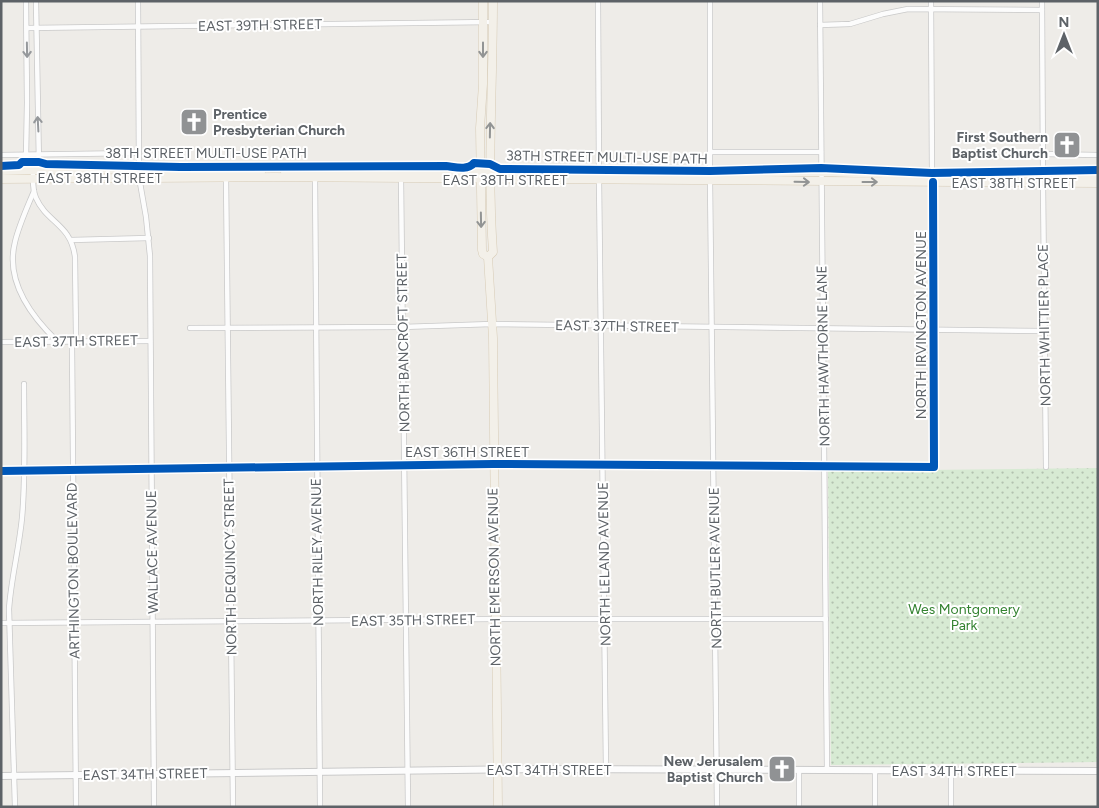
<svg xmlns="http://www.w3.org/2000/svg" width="1099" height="808" font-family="Figtree,sans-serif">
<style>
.park{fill:url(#park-dots)}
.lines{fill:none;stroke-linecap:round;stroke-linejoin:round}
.minor-casing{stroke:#c9c9c9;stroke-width:6}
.secondary-casing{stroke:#cacaca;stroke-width:8}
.primary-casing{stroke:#d7cbb5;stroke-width:9}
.minor{stroke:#fcfcfc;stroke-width:4.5}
.secondary{stroke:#fcfcfc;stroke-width:6}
.primary{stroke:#f3f0e9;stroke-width:8}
.cycleway-casing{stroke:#fff;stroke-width:11}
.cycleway{stroke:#0057b8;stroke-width:8}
.oneway{stroke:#95989b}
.oneway2{stroke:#929494}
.labels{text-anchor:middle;stroke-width:4;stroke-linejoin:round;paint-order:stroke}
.street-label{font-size:14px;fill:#5d6267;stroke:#fff}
.poi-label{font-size:14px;font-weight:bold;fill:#5d6267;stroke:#fff;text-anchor:end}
.park-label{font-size:14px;fill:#338230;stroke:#fff}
</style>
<defs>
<pattern id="park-dots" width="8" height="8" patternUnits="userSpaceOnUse" patternTransform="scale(1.25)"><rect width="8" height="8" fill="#d7ead3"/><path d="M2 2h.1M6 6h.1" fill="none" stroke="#b2c1af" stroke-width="1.8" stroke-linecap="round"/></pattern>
</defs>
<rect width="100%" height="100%" fill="#eeece8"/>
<!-- park -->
<polygon class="park" points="1098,468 1098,762 831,765 828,471"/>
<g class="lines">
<defs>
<g id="minor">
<polyline points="26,1 27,103 26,158 27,165 32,169"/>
<polyline points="138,1 139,170"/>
<polyline points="598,1 599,173"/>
<polyline points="710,1 710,174"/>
<polyline points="820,1 827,770"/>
<polyline points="931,1 932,177"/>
<polyline points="1042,1 1043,176"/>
<polyline points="820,25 850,24 883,14 908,9 1042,10"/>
<polyline points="27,28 493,22"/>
<polyline points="710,152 821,152"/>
<polyline points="1043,154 1098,155"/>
<polyline points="1,155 139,153"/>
<polyline points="34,169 39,165 36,1"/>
<path d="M33,170C33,180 32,189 36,198C47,223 71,224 75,257L76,336L72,345L76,807"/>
<polyline points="139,177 146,217 150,256 154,807"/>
<polyline points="226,177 233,807"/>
<polyline points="315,177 320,807"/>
<polyline points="401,178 408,807"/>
<polyline points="599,179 606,769"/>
<polyline points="710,180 717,807"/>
<polyline points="1043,183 1046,467"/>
<path d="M34,191C27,208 19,225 15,242C5,281 31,316 57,341"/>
<polyline points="71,240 149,238"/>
<polyline points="190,328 402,327 492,324 1044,331"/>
<polyline points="1,342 150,341"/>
<polyline points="1,471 493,464 934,467 933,182"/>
<polyline points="1,623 495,619 826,619"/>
<polyline points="799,770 799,807"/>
<polyline points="875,771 875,807"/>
<polyline points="951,771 951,807"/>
<path d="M15,807L9,609C11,579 19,549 22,518C26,474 24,429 24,384"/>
</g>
<polyline id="secondary" points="1,776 537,769 1098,771"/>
<g id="primary">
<polyline points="483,1 483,84 480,128 482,250 483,254 488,257"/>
<path d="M493,1C493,85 487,168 493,252L488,257L493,338L498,807"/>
<polyline points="1,171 74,169 261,172"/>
<polyline points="285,172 480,171 710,174 821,172 888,174"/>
<polyline points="885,175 1007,177 1098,175"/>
<polyline points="1,179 273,177 1098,183"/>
</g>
</defs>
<!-- minor casing -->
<use href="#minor" class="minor-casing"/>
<!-- secondary casing -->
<use href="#secondary" class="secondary-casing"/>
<!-- primary casing -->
<use href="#primary" class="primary-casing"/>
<!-- minor -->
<use href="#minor" class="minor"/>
<!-- secondary -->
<use href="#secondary" class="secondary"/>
<!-- primary -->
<use href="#primary" class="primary"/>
<defs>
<g id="cycleway">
<path d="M1,166L19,165L22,162H39L46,164L180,167L446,166C455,167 467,171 474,163L490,164L500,169L710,171L821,168L932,173L1098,170"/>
<polyline points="1,471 493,464 934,467 933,182"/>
</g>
</defs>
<!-- cycleway casing -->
<use href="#cycleway" class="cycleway-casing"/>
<!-- cycleway -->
<use href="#cycleway" class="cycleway"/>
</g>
<!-- one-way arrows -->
<defs><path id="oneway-shaft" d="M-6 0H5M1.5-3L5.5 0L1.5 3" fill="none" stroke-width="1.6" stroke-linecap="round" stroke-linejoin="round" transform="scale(1.25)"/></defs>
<g class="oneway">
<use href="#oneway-shaft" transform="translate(27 50) rotate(89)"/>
<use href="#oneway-shaft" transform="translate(38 124) rotate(-93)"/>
</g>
<g class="oneway2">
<use href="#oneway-shaft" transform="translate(483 50) rotate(90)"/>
<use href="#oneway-shaft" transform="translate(490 130) rotate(-89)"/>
<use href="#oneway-shaft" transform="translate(802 182) rotate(1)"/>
<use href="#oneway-shaft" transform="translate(870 182)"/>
<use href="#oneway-shaft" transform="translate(481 220) rotate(89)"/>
</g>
<!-- icons -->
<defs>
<symbol id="church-square" viewBox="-11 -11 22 22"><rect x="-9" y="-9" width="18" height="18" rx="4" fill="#909294" stroke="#fff"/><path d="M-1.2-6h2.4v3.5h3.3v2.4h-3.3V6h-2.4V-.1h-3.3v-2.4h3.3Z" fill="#fff"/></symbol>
</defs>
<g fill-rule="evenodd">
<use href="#church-square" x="178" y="106" width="32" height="32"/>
<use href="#church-square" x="1051" y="129" width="32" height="32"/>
<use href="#church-square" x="766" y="753" width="32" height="32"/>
</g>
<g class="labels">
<!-- street labels -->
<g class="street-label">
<text transform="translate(260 25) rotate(-1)" y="5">EAST 39TH STREET</text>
<text x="206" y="158">38TH STREET MULTI-USE PATH</text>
<text transform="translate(607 157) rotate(1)" y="5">38TH STREET MULTI-USE PATH</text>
<text x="100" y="183">EAST 38TH STREET</text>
<text x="505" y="185">EAST 38TH STREET</text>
<text x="1014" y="188">EAST 38TH STREET</text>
<text transform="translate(921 325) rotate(-90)" y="5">NORTH IRVINGTON AVENUE</text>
<text transform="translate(1044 325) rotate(-91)" y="5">NORTH WHITTIER PLACE</text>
<text transform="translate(617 326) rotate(1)" y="5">EAST 37TH STREET</text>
<text transform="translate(76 341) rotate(-1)" y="5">EAST 37TH STREET</text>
<text transform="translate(403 343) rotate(-91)" y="5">NORTH BANCROFT STREET</text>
<text transform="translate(823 356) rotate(-91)" y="5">NORTH HAWTHORNE LANE</text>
<text x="467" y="457">EAST 36TH STREET</text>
<text transform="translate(152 552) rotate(-91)" y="5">WALLACE AVENUE</text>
<text transform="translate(317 552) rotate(-91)" y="5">NORTH RILEY AVENUE</text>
<text transform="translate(604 564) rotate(-91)" y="5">NORTH LELAND AVENUE</text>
<text transform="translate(230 567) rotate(-91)" y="5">NORTH DEQUINCY STREET</text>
<text transform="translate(715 568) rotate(-91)" y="5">NORTH BUTLER AVENUE</text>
<text transform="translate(73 571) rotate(-91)" y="5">ARTHINGTON BOULEVARD</text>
<text transform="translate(494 577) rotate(-91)" y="5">NORTH EMERSON AVENUE</text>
<text transform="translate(413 620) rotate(-1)" y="5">EAST 35TH STREET</text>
<text x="549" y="775">EAST 34TH STREET</text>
<text x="954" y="776">EAST 34TH STREET</text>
<text transform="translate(145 774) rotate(-1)" y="5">EAST 34TH STREET</text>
</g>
<!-- poi labels -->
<g class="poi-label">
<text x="213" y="119" text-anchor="start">Prentice<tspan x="213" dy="16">Presbyterian Church</tspan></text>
<text x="1048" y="142">First Southern<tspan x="1048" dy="16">Baptist Church</tspan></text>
<text x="763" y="766">New Jerusalem<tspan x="763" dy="16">Baptist Church</tspan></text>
</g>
<!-- park labels -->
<g class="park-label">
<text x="964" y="614">Wes Montgomery<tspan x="964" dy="16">Park</tspan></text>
</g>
</g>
<!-- border -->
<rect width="1099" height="808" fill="none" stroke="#5d6267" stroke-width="5"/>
<!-- north arrow -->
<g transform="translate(1064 35)" stroke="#ffffff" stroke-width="4" paint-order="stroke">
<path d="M0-4L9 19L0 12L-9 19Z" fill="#5d6267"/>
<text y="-8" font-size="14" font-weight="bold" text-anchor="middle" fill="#5d6267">N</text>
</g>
</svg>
